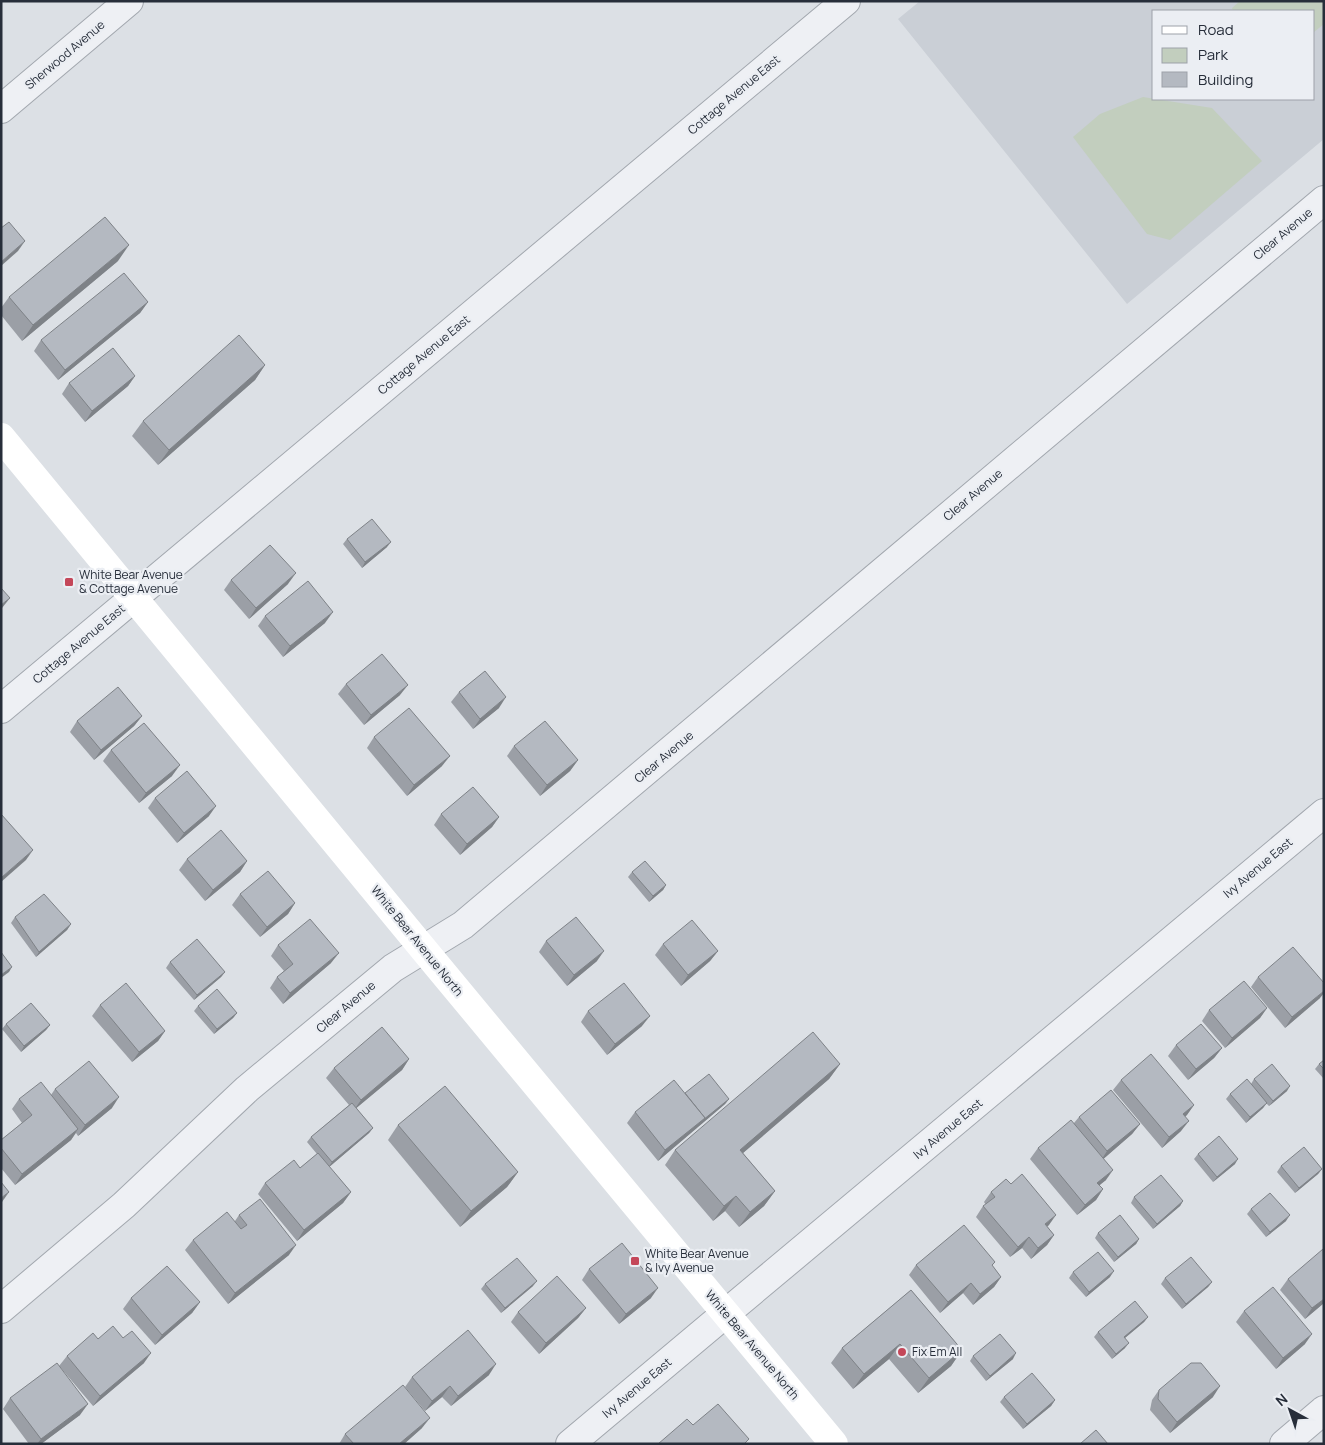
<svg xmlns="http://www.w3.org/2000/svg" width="1325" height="1445" font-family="Manrope,sans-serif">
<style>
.built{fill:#cacfd6;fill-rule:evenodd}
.park{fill:#c2cebe}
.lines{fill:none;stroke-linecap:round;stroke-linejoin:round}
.minor-casing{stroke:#a2a7ae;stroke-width:30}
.tertiary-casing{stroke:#a2a7ae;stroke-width:30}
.minor{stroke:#eef0f4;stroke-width:28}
.tertiary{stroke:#eef0f4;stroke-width:28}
.secondary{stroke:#fff;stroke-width:28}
.wall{fill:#9b9fa6}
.shaded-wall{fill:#7e8287}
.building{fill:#b4b9c1;stroke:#7e8287}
.poi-dot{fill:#c44759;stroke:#ebeef3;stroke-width:2}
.labels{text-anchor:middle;stroke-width:4.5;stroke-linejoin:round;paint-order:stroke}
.street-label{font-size:12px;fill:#272e3a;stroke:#ebeef3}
.poi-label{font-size:12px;fill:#272e3a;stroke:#ebeef3;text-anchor:start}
</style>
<rect width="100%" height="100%" fill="#dce0e5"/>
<!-- built -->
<path class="built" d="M920,1H1324V139L1127,304L898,19ZM1154,11H1314V99H1154Z"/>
<!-- park -->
<g class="park">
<polygon points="1240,1 1324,1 1324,24 1314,32 1314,11 1233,11 1232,8"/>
<polygon points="1143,97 1212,108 1262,161 1170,240 1147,234 1073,137 1100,114"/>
</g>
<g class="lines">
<defs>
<g id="minor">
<polyline points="1,109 129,1"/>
<polyline points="1,709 846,1"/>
<polyline points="1,1309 124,1205 247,1089 393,968 463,925 1324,200"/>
<polyline points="570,1444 725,1314"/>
<polyline points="1284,1444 1324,1410"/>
</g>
<polyline id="tertiary" points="725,1314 1324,813"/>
</defs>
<!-- minor casing -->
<use href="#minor" class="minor-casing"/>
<!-- tertiary casing -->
<use href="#tertiary" class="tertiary-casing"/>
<!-- minor -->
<use href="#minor" class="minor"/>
<!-- tertiary -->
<use href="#tertiary" class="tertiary"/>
<!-- secondary -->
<polyline class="secondary" points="1,437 439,968 834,1444"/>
</g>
<!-- wall -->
<g class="wall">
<polygon points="118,261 22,341 1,315 1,308 9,297"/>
<polygon points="148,302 140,313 58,380 34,351 41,340"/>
<polygon points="265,365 255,380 158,465 132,436 143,421"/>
<polygon points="135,376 128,386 85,422 62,394 69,383"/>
<polygon points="347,539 387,547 362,568 343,544"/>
<polygon points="231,580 288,584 249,619 224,590"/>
<polygon points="265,616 325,623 283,657 258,626"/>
<polygon points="346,684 400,695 364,725 338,694"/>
<polygon points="459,692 499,708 473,729 451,702"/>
<polygon points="142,716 134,726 94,760 70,732 77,721"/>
<polygon points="374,737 442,766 407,796 367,748"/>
<polygon points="514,746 578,760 570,771 540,796 507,756"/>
<polygon points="111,750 172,776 139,803 103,761"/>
<polygon points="155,798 209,816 177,843 148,808"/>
<polygon points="441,814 499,817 492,827 460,855 434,825"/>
<polygon points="187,859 247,861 240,872 205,901 179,870"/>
<polygon points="632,872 666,885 663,890 649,902 628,877"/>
<polygon points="240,894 295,903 288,914 260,937 232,905"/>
<polygon points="15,917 71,924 67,930 36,957 11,923"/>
<polygon points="546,941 597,961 567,986 539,952"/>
<polygon points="663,944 718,951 710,961 681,986 655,955"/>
<polygon points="278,945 331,963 283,1004 270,988 277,977 284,971 271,956"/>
<polygon points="170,962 225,972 221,977 194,1000 166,968"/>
<polygon points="1258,977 1320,998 1285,1028 1251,987"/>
<polygon points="100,1005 165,1031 158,1041 132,1062 92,1016"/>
<polygon points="198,1006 237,1013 233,1018 214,1034 194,1011"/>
<polygon points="1267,1008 1260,1018 1225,1048 1202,1021 1209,1010"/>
<polygon points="588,1011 642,1026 607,1055 581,1022"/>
<polygon points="6,1024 50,1025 46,1030 21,1052 2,1029"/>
<polygon points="1176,1045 1222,1048 1214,1058 1188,1080 1168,1056"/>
<polygon points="409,1059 402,1070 356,1108 373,1128 369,1133 329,1167 351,1192 343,1203 297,1241 258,1194 265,1183 300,1168 317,1154 307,1142 311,1137 349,1105 326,1078 334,1068"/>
<polygon points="1324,1060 1324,1079 1315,1069 1319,1064"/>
<polygon points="840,1064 829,1079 743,1153 775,1191 764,1206 739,1227 725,1211 713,1221 665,1165 675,1150"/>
<polygon points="1254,1079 1287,1091 1269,1106 1266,1103 1263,1108 1246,1123 1226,1099 1230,1094 1251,1084"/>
<polygon points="1121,1080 1194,1105 1185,1117 1181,1131 1162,1148 1113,1090"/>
<polygon points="55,1089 112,1108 78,1136 76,1133 71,1140 15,1185 1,1168 1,1140 22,1123 12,1109 19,1099 51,1095"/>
<polygon points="685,1093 729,1099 725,1104 658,1161 627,1123 635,1112"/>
<polygon points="1079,1117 1140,1124 1132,1134 1104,1158 1106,1180 1099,1185 1103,1189 1096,1200 1077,1215 1030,1159 1038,1148 1074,1123"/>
<polygon points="398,1125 518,1172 507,1187 460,1227 388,1140"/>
<polygon points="1198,1154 1235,1164 1213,1182 1194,1159"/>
<polygon points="1281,1166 1322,1169 1318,1174 1295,1193 1277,1172"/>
<polygon points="991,1192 1049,1225 1047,1226 1054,1235 1047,1245 1031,1259 1022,1248 1010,1257 976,1217 983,1206 986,1205 984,1202"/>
<polygon points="1134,1197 1183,1201 1180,1206 1153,1229 1131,1203"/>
<polygon points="1251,1209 1286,1221 1266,1237 1247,1214"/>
<polygon points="239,1215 289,1255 228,1304 185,1250 193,1240 235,1221"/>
<polygon points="1098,1233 1139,1239 1136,1244 1114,1262 1095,1238"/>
<polygon points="995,1262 992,1266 1001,1277 994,1287 973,1305 963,1293 940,1313 909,1275 916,1265"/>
<polygon points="589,1269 651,1298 619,1324 582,1280"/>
<polygon points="1073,1272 1110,1277 1086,1297 1069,1278"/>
<polygon points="1165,1278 1212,1282 1208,1287 1182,1309 1161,1284"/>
<polygon points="1288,1279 1324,1303 1305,1319 1280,1290"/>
<polygon points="485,1284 533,1286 501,1313 481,1289"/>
<polygon points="911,1290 962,1350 951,1366 918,1393 889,1359 853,1389 831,1363 842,1348"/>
<polygon points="131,1298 200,1302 192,1313 155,1345 123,1309"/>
<polygon points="586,1308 578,1318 539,1354 511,1322 518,1312"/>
<polygon points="1244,1311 1305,1344 1276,1369 1236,1322"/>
<polygon points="1148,1317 1144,1322 1125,1338 1125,1348 1112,1359 1094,1337 1098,1332"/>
<polygon points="98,1339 144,1363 93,1406 60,1367 80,1415 41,1444 29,1444 3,1409 10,1398 59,1366 67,1356"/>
<polygon points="973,1356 1013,1359 986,1381 970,1361"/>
<polygon points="489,1375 451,1406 442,1397 425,1411 405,1387 412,1377"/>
<polygon points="1159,1390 1213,1397 1170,1433 1150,1410 1152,1400"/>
<polygon points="1004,1397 1055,1400 1051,1406 1023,1429 1000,1402"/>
<polygon points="422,1428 404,1444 339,1444 345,1434"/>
</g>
<!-- shaded-wall -->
<g class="shaded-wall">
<polygon points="25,241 18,251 1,266 1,262"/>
<polygon points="129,245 118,261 22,341 33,325"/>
<polygon points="148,302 140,313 58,380 65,370"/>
<polygon points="265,365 255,380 158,465 169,450"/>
<polygon points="135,376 128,386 85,422 92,411"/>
<polygon points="391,542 387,547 362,568 365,562"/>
<polygon points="296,573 288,584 249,619 256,608"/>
<polygon points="10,598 2,608 1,609 1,605"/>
<polygon points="333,612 325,623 283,657 290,646"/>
<polygon points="408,685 400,695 364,725 371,715"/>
<polygon points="506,697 499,708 473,729 480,719"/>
<polygon points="142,716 134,726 94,760 101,750"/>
<polygon points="450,756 442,766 407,796 414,785"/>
<polygon points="578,760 570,771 540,796 547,785"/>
<polygon points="180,765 172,776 139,803 146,793"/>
<polygon points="216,806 209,816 177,843 184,833"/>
<polygon points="499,817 492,827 460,855 467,844"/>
<polygon points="33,850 26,860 1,882 1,878 2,877"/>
<polygon points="247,861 240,872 205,901 213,890"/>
<polygon points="666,885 663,890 649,902 653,896"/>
<polygon points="295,903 288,914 260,937 267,927"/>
<polygon points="71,924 67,930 36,957 39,952"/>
<polygon points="604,951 597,961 567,986 574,975"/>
<polygon points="718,951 710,961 681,986 688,975"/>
<polygon points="339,953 331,963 283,1004 290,993"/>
<polygon points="12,967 9,972 1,978 1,975"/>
<polygon points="225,972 221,977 194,1000 197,995"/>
<polygon points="1324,991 1324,993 1320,998 1285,1028 1292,1017"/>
<polygon points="1267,1008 1260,1018 1225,1048 1232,1038"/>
<polygon points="237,1013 233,1018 214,1034 217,1029"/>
<polygon points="650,1016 642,1026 607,1055 615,1044"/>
<polygon points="50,1025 46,1030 21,1052 24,1046"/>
<polygon points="165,1031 158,1041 132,1062 139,1052"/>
<polygon points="1222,1048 1214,1058 1188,1080 1196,1069"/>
<polygon points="409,1059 402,1070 354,1110 361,1100"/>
<polygon points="840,1064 829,1079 729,1165 740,1150"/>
<polygon points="1290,1086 1287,1091 1269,1106 1273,1101"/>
<polygon points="119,1097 112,1108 78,1136 85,1125"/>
<polygon points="729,1099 725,1104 658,1161 665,1150"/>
<polygon points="1267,1103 1263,1108 1246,1123 1250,1117"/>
<polygon points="1194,1105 1187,1115 1176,1125 1183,1114"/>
<polygon points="1189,1121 1181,1131 1162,1148 1169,1137"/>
<polygon points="1140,1124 1132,1134 1100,1162 1107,1151"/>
<polygon points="373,1128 369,1133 328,1168 332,1162"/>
<polygon points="78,1129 71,1140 15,1185 22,1174"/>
<polygon points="1238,1159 1235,1164 1213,1182 1217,1177"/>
<polygon points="1322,1169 1318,1174 1295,1193 1299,1188"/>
<polygon points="1113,1170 1106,1180 1090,1193 1097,1183"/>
<polygon points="518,1172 507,1187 460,1227 471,1211"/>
<polygon points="1103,1189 1096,1200 1077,1215 1085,1205"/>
<polygon points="775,1191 764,1206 739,1227 750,1212"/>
<polygon points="9,1192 2,1202 1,1203 1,1198"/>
<polygon points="351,1192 343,1203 297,1241 304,1230"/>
<polygon points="736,1196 725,1211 713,1221 724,1206"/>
<polygon points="1183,1201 1180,1206 1153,1229 1157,1224"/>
<polygon points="1056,1215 1049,1225 1038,1234 1045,1224"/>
<polygon points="1290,1215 1286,1221 1266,1237 1270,1232"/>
<polygon points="1054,1235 1047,1245 1031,1259 1038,1248"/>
<polygon points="1029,1237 1022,1248 1010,1257 1018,1247"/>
<polygon points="1139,1239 1136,1244 1114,1262 1118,1257"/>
<polygon points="296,1245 289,1255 228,1304 235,1293"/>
<polygon points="1114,1271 1110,1277 1086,1297 1089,1292"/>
<polygon points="1001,1277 994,1287 973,1305 980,1294"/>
<polygon points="537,1281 533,1286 501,1313 505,1308"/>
<polygon points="1212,1282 1208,1287 1182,1309 1186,1304"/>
<polygon points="971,1283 963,1293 940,1313 948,1302"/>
<polygon points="658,1288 651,1298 619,1324 626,1314"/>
<polygon points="1324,1299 1324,1303 1305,1319 1312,1308"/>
<polygon points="200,1302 192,1313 155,1345 162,1335"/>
<polygon points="586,1308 578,1318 539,1354 546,1343"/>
<polygon points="1148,1317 1144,1322 1120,1342 1124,1337"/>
<polygon points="1312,1334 1305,1344 1276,1369 1283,1358"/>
<polygon points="1129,1343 1125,1348 1112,1359 1116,1354"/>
<polygon points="900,1344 889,1359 853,1389 864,1374"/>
<polygon points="962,1350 951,1366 918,1393 929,1378"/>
<polygon points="151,1353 144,1363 93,1406 100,1396"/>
<polygon points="1016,1353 1013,1359 986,1381 990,1376"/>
<polygon points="496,1364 489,1375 451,1406 458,1396"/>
<polygon points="450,1386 442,1397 425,1411 432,1401"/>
<polygon points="1220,1386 1213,1397 1170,1433 1177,1422"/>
<polygon points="1055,1400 1051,1406 1023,1429 1027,1424"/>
<polygon points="88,1404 80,1415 41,1444 37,1444 41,1439"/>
<polygon points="430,1418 422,1428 404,1444 399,1444"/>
</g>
<!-- building -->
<g class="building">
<polygon points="105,217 129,245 33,325 9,297"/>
<polygon points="9,222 25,241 1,262 1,228"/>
<polygon points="124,273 148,302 65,370 41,340"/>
<polygon points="239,335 265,365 169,450 143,421"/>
<polygon points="113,348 135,376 92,411 69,383"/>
<polygon points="372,519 391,542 365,562 347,539"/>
<polygon points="270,545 296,573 256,608 231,580"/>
<polygon points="308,581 333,612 290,646 265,616"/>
<polygon points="1,588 10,598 1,605"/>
<polygon points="382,654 408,685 371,715 346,684"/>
<polygon points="485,671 506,697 480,719 459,692"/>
<polygon points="118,687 142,716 101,750 77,721"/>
<polygon points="409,708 450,756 414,785 374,737"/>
<polygon points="545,721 578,760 547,785 514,746"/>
<polygon points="144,723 180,765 146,793 111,750"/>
<polygon points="187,771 216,806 184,833 155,798"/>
<polygon points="473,787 499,817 467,844 441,814"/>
<polygon points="1,814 33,850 2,877 1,876"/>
<polygon points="221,830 247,861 213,890 187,859"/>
<polygon points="645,861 666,885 653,896 632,872"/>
<polygon points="268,871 295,903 267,927 240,894"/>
<polygon points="44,894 71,924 39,952 15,917"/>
<polygon points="576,917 604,951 574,975 546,941"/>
<polygon points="310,919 339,953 290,993 277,977 293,964 278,945"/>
<polygon points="692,920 718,951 688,975 663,944"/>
<polygon points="197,939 225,972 197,995 170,962"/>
<polygon points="1293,947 1324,983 1324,991 1292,1017 1258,977"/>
<polygon points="1,952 12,967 1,975"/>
<polygon points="1244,981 1267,1008 1232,1038 1209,1010"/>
<polygon points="126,983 165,1031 139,1052 100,1005"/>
<polygon points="624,983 650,1016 615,1044 588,1011"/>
<polygon points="217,989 237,1013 217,1029 198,1006"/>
<polygon points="31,1003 50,1025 24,1046 6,1024"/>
<polygon points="1201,1024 1222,1048 1196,1069 1176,1045"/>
<polygon points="382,1027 409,1059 361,1100 334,1068"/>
<polygon points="813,1032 840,1064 740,1150 775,1191 750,1212 736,1196 724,1206 675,1150"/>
<polygon points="1151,1054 1194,1105 1183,1114 1189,1121 1169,1137 1121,1080"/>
<polygon points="1324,1060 1324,1069 1319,1064"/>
<polygon points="89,1061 119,1097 85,1125 55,1089"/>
<polygon points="1272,1064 1290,1086 1273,1101 1254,1079"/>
<polygon points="709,1074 729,1099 703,1120 705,1118 685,1093"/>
<polygon points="1247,1079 1267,1103 1250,1117 1230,1094"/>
<polygon points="674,1080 705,1118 665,1150 635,1112"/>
<polygon points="41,1082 78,1129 22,1174 1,1148 1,1140 32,1115 19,1099"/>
<polygon points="445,1086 518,1172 471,1211 398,1125"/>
<polygon points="1111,1090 1140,1124 1107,1151 1079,1117"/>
<polygon points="352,1103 373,1128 332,1162 311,1137"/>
<polygon points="1071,1120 1113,1170 1097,1183 1103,1189 1085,1205 1038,1148"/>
<polygon points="1219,1136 1238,1159 1217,1177 1198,1154"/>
<polygon points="1304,1147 1322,1169 1299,1188 1281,1166"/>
<polygon points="318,1153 351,1192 304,1230 265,1183 294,1160 300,1168"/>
<polygon points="1022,1174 1056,1215 1045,1224 1054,1235 1038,1248 1029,1237 1018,1247 983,1206 995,1197 991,1192 1006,1179 1011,1184"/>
<polygon points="1161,1175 1183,1201 1157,1224 1134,1197"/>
<polygon points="1,1182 9,1192 1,1198"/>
<polygon points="1270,1193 1290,1215 1270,1232 1251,1209"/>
<polygon points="260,1199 296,1245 235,1293 193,1240 227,1212 241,1229 247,1225 239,1215"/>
<polygon points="1120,1215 1139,1239 1118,1257 1098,1233"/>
<polygon points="964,1225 995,1262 992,1265 1001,1277 980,1294 971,1283 948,1302 916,1265"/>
<polygon points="622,1243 658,1288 626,1314 589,1269"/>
<polygon points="1323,1249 1324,1299 1312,1308 1288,1279"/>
<polygon points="1098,1252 1114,1271 1089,1292 1073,1272"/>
<polygon points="1191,1257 1212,1282 1186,1304 1165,1278"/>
<polygon points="517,1258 537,1281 505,1308 485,1284"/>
<polygon points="167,1266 200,1302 162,1335 131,1298"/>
<polygon points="557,1276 586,1308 546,1343 518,1312"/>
<polygon points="1273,1287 1312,1334 1283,1358 1244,1311"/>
<polygon points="911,1290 962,1350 929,1378 900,1344 864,1374 842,1348"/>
<polygon points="1135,1301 1148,1317 1124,1337 1129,1343 1116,1354 1098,1332"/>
<polygon points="113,1326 123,1338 132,1331 151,1353 100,1396 67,1356 93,1333 98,1339"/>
<polygon points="468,1330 496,1364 458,1396 450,1386 432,1401 412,1377"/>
<polygon points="1000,1334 1016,1353 990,1376 973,1356"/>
<polygon points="57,1363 88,1404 41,1439 10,1398"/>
<polygon points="1191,1363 1201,1363 1220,1386 1177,1422 1158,1399 1159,1390"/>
<polygon points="1032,1373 1055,1400 1027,1424 1004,1397"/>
<polygon points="403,1385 430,1418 399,1444 354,1444 345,1434"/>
<polygon points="718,1404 749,1439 744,1444 658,1444 687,1419 693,1425"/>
<polygon points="1096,1430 1108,1444 1080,1444"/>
</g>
<!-- markers -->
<g class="poi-dot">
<rect x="64" y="577" width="10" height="10" rx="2.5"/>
<rect x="630" y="1256" width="10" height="10" rx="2.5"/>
<circle cx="902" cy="1352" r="5"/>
</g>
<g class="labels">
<!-- street labels -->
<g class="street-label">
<text transform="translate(65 55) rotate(-40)" y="4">Sherwood Avenue</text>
<text transform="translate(734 95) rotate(-40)" y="4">Cottage Avenue East</text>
<text transform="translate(1283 234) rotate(-40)" y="4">Clear Avenue</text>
<text transform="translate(424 355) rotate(-40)" y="4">Cottage Avenue East</text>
<text transform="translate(973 495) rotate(-40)" y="4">Clear Avenue</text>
<text transform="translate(79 644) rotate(-40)" y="4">Cottage Avenue East</text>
<text transform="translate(664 757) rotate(-40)" y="4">Clear Avenue</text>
<text transform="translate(1258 868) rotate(-40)" y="4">Ivy Avenue East</text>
<text transform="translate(417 941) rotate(51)" y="4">White Bear Avenue North</text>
<text transform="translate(346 1007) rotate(-40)" y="4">Clear Avenue</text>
<text transform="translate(948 1129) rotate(-40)" y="4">Ivy Avenue East</text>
<text transform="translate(752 1345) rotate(50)" y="4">White Bear Avenue North</text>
<text transform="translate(637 1388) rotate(-40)" y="4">Ivy Avenue East</text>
</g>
<!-- poi labels -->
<g class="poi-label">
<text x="79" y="579">White Bear Avenue<tspan x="79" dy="14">&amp; Cottage Avenue</tspan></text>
<text x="645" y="1258">White Bear Avenue<tspan x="645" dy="14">&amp; Ivy Avenue</tspan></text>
<text x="912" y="1356">Fix Em All</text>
</g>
</g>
<!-- border -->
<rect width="1325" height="1445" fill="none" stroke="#272e3a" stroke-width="5"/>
<!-- legend -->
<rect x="1152" y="10" width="162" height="90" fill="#ebeef3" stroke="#9da1a9"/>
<rect x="1162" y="26" width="25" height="8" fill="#ffffff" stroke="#9da1a9"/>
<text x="1198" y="35" font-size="15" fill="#272e3a">Road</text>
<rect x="1162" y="48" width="25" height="15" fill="#c2cebe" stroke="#9da1a9"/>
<text x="1198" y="60" font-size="15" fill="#272e3a">Park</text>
<rect x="1162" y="72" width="25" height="15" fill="#b4b9c1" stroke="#9da1a9"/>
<text x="1198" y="85" font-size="15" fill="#272e3a">Building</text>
<!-- north arrow -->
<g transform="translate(1290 1410) rotate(320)" stroke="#ebeef3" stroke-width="4" paint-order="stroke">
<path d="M0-4L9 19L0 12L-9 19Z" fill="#272e3a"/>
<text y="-8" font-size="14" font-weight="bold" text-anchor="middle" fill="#272e3a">N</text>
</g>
</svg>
